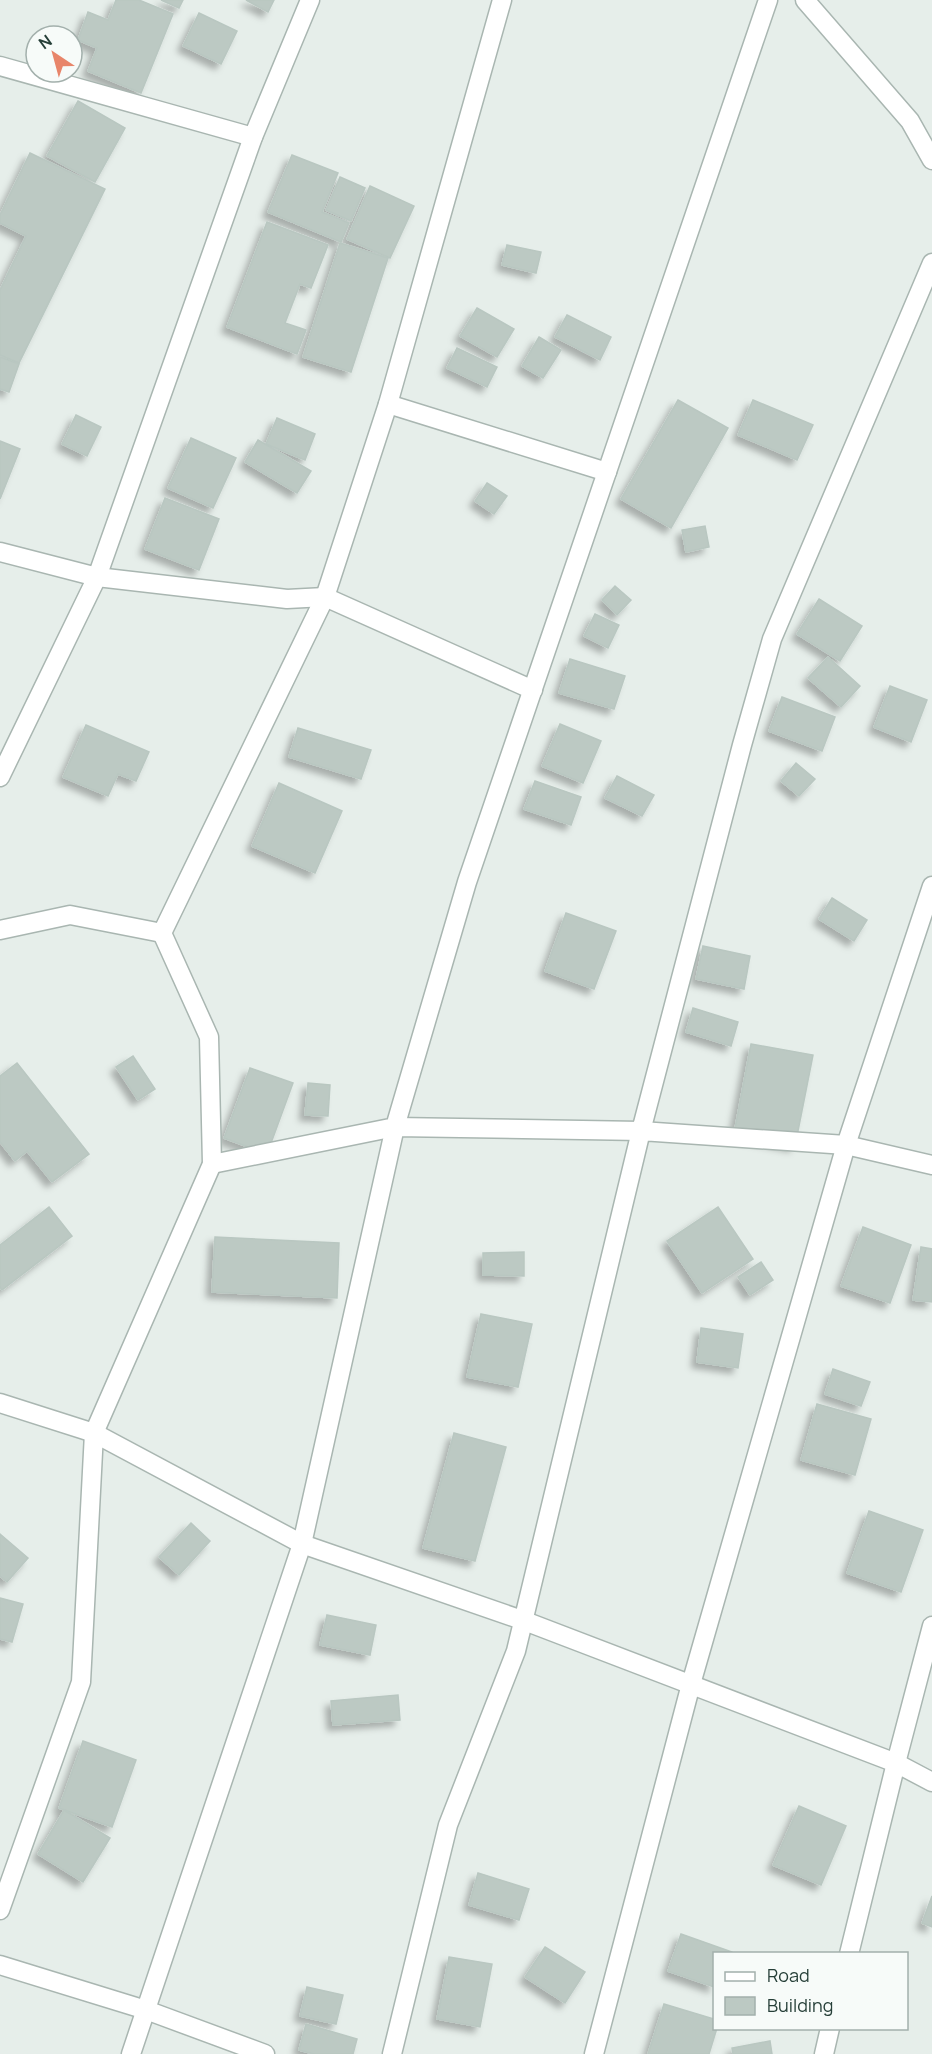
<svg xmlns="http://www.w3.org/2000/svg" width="932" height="2054" font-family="Manrope,sans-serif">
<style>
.building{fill:#bcc9c3;stroke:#b9c7c1;stroke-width:1.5;filter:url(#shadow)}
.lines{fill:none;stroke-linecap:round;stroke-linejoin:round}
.street-casing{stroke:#a9b6b1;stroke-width:21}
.street{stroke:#fff;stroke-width:18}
</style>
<defs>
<filter id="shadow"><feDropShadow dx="-5.5" dy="5.5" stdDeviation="3" flood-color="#0004"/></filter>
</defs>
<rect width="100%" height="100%" fill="#e6eeea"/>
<!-- building -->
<g class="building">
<polygon points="116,0 139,0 173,14 141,93 88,71 97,48 78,40 88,12 108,20"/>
<polygon points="161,0 183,0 179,8"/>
<polygon points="246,0 274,0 268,12"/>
<polygon points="199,13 237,31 221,64 183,46"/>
<polygon points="78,101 125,128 95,182 47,156"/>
<polygon points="30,153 105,189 19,363 0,355 0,290 26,236 0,223 0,215"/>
<polygon points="292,155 338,173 322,212 349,223 341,242 268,212"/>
<polygon points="340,177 365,188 351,221 326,210"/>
<polygon points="370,186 414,206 390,258 347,239"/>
<polygon points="267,222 328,245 311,288 300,284 285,323 306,330 297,354 227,327"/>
<polygon points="340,243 388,258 351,372 303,357"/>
<polygon points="507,245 541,252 536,273 502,265"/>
<polygon points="477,308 514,329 497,357 460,336"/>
<polygon points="567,315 611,337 600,360 555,337"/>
<polygon points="539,337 561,350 543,378 522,366"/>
<polygon points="457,348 497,367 487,387 447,368"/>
<polygon points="0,357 19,364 9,392 0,389"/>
<polygon points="678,400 728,428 671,528 621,499"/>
<polygon points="753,400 813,425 797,460 738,435"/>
<polygon points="76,415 101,427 87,456 62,444"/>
<polygon points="277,418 315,434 305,460 266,444"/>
<polygon points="191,438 236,458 213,508 168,488"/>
<polygon points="258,440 311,471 297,493 245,462"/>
<polygon points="0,441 20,449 0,499"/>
<polygon points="487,483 507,496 494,514 475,501"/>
<polygon points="165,498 219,519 199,570 145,549"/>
<polygon points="705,526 709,547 686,552 682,530"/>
<polygon points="615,586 631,600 617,615 602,600"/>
<polygon points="819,599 862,626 840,661 797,634"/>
<polygon points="595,614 619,625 608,648 584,636"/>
<polygon points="828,657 860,686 841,707 808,678"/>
<polygon points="570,659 625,676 614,709 559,693"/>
<polygon points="890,686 927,700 911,742 874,727"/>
<polygon points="782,697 835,717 822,751 769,731"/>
<polygon points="560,724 601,741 583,783 542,766"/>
<polygon points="86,725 149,752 136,781 118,774 108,796 63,777"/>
<polygon points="298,728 371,750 361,779 289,757"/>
<polygon points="796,763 815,779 799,796 781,781"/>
<polygon points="617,776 654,795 642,816 605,798"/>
<polygon points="535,781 581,797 571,825 524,809"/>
<polygon points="279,783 342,811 315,873 252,846"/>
<polygon points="832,898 867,920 854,941 819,919"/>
<polygon points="566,913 616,931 594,989 545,971"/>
<polygon points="703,946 750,956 744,989 696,979"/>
<polygon points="693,1008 738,1022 731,1046 686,1032"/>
<polygon points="751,1044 813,1055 795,1146 734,1134"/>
<polygon points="133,1056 155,1089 138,1100 116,1067"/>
<polygon points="17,1063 89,1154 52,1182 27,1151 15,1161 0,1142 0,1076"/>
<polygon points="250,1068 293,1083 267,1154 224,1138"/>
<polygon points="308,1083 330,1085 328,1116 305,1115"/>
<polygon points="49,1207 72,1236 2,1290 0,1287 0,1245"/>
<polygon points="718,1207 753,1259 702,1293 667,1241"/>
<polygon points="863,1227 911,1245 890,1303 841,1286"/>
<polygon points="215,1237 339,1243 337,1298 212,1292"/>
<polygon points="921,1247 932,1249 932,1302 913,1300"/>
<polygon points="524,1252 524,1276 483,1275 483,1253"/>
<polygon points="761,1262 773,1280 750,1295 738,1277"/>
<polygon points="481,1314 532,1324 518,1387 467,1377"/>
<polygon points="701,1328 743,1334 738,1368 697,1362"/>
<polygon points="833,1369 870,1382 861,1406 825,1394"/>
<polygon points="817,1404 871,1419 855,1475 801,1460"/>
<polygon points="454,1433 506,1447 475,1561 423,1548"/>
<polygon points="869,1511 923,1530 901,1592 847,1573"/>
<polygon points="191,1523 210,1541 179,1575 159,1557"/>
<polygon points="0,1534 28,1558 7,1582 0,1576"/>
<polygon points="0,1598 23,1604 12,1642 0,1639"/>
<polygon points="327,1615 376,1625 370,1655 320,1645"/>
<polygon points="398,1695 400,1720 333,1725 331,1701"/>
<polygon points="83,1741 136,1760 112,1827 59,1808"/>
<polygon points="799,1806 846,1826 821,1885 773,1865"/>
<polygon points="64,1810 110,1838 83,1882 38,1854"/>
<polygon points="478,1873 529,1889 519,1920 469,1905"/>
<polygon points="932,1896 932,1927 922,1923"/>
<polygon points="681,1934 732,1952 732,1954 714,1954 714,1987 668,1971"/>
<polygon points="545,1947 585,1972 565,2003 525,1977"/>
<polygon points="449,1957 492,1964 480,2027 437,2019"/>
<polygon points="307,1987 343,1995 336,2024 300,2016"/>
<polygon points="664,2004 714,2019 714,2028 717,2028 709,2054 648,2054"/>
<polygon points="306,2024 357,2039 353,2054 314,2054 299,2050"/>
<polygon points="770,2041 772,2054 733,2054 732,2048"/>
</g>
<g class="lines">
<defs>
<g id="street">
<polyline points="805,0 910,121 932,160"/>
<polyline points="0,66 253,137"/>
<polyline points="388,404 607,472"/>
<polyline points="0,552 97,577 287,599 325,597 533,690"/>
<polyline points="0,777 97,577 253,137 310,0"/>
<polyline points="0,930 70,915 162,933"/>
<polyline points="212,1164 395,1127 467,882 768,0"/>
<polyline points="0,1403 94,1433 302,1544 522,1620 896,1763 932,1782"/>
<polyline points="0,1910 81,1682 94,1433 212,1164 209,1037 162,933 325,597 388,404 502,0"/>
<polyline points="849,1954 896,1763 932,1626"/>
<polyline points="0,1965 146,2010 265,2054"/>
<polyline points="131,2054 302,1544 395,1127 641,1131 742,745 772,639 932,263"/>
<polyline points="392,2054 448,1825 516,1651 641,1131 846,1145 932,1165"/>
<polyline points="594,2054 691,1684 846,1145 932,886"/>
<polyline points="824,2054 830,2028"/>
</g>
</defs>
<!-- street casing -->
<use href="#street" class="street-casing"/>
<!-- street -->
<use href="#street" class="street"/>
</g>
<!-- legend -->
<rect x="713" y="1952" width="195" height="78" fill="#f7fbf9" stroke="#a3b0ac" stroke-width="1.5"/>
<rect x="725" y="1972" width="30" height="9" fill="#ffffff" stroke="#a3b0ac" stroke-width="1.5"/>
<text x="767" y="1982" font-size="18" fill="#263f38">Road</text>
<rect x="725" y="1997" width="30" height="18" fill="#bcc9c3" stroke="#a3b0ac" stroke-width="1.5"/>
<text x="767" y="2012" font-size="18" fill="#263f38">Building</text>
<!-- north arrow -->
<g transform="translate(54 54) rotate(324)"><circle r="28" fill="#f7fbf9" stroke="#a3b0ac" stroke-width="1.5"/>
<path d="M0-4.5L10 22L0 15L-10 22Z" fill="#e8856a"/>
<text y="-9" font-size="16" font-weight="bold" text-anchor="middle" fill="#263f38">N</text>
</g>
</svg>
